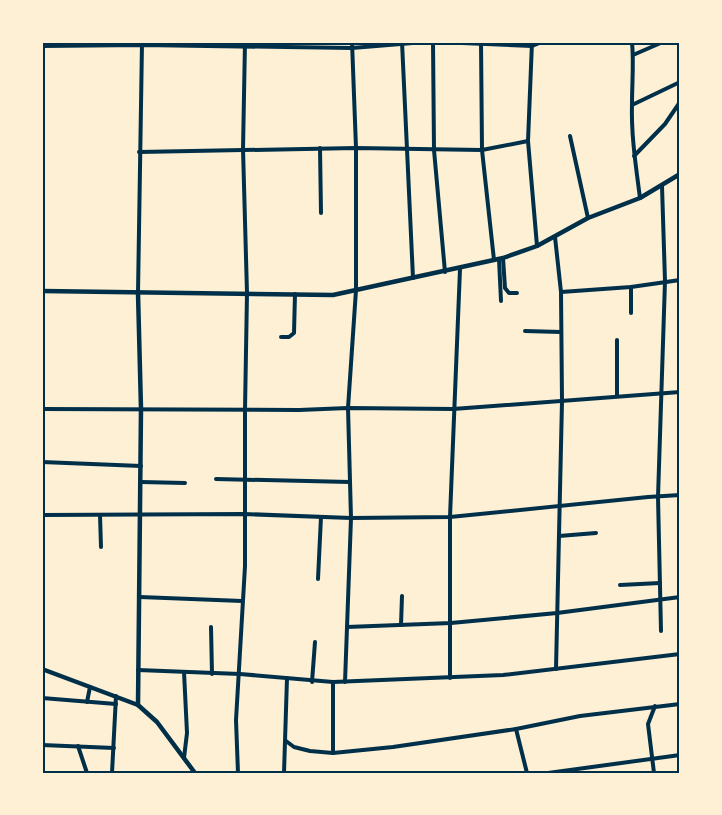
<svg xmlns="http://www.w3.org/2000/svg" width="722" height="815" font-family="'Archivo Narrow',sans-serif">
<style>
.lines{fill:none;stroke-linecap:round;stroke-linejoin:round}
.minor{stroke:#003049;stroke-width:4}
.tertiary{stroke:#003049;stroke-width:4.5}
.neatline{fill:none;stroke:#003049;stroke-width:2}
</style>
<rect width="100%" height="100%" fill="#fdf0d5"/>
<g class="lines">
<!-- minor -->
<g class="minor">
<polyline points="402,42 413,278"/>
<polyline points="433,42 434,150 445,272"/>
<polyline points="438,42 532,46 542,42"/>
<polyline points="481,42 482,150 494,260"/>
<polyline points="532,42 528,141 537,246"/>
<path d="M632,42C634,63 632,83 632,104C631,135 636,167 640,198"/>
<polyline points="42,46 142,45 352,48 425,42"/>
<polyline points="633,55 663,42"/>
<polyline points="632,105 680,82"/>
<polyline points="570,136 588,218"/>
<polyline points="320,148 321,213"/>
<polyline points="139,152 356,148 482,150 528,141"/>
<polyline points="634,156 665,124 680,102"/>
<polyline points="555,237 561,292 562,401 556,669"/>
<polyline points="503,258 505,288 509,293 517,293"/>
<polyline points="499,259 501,301"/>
<polyline points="561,292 631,287 680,280"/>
<polyline points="138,293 142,43"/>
<polyline points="631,313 631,287"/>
<polyline points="525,331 561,332"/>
<polyline points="281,337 289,337 294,333 295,294"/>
<polyline points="617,395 617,340"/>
<polyline points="42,409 299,410 348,408 453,409 680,392"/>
<polyline points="42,462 141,466"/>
<polyline points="216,479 350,482"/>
<polyline points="141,482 185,483"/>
<polyline points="42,515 244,514 351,518 450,517 648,497 680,495"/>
<polyline points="100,515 101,547"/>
<polyline points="559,536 596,533"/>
<polyline points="318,579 321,517"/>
<polyline points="620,585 660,583"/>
<polyline points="140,597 242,601"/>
<polyline points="401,625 402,596"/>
<polyline points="211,627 212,674"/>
<polyline points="347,627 451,623 557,613 680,597"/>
<polyline points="661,631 658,497 665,281 662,186"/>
<polyline points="138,670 240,674 333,682 503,675 680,654"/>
<polyline points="184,672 187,733 184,758"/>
<polyline points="450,678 450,517 460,269"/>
<polyline points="312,682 315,642"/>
<polyline points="333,682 333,753"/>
<polyline points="345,682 351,518 348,408 356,290 356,148 352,42"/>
<polyline points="42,698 116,704"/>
<polyline points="87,702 90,687"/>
<polyline points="516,729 527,773"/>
<polyline points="286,741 294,747 310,751 333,753 393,747 516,729 580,716 680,704"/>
<polyline points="42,745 114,748"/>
<polyline points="78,746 87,773"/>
<polyline points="112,773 116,696"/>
<polyline points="238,773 236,720 245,566 245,410 247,293 243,149 245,42"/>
<polyline points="284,773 287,678"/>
<polyline points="548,773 680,755"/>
<polyline points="654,773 648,724 655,706"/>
</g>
<!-- tertiary -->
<g class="tertiary">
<polyline points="42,291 333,295 503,258 537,246 588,218 640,198 680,174"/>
<polyline points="138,293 141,409 138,705"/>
<polyline points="42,669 138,705 157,722 195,773"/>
</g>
</g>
<!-- border -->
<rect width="722" height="815" fill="none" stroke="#fdf0d5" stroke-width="87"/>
<rect x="44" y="44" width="634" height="728" class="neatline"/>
</svg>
